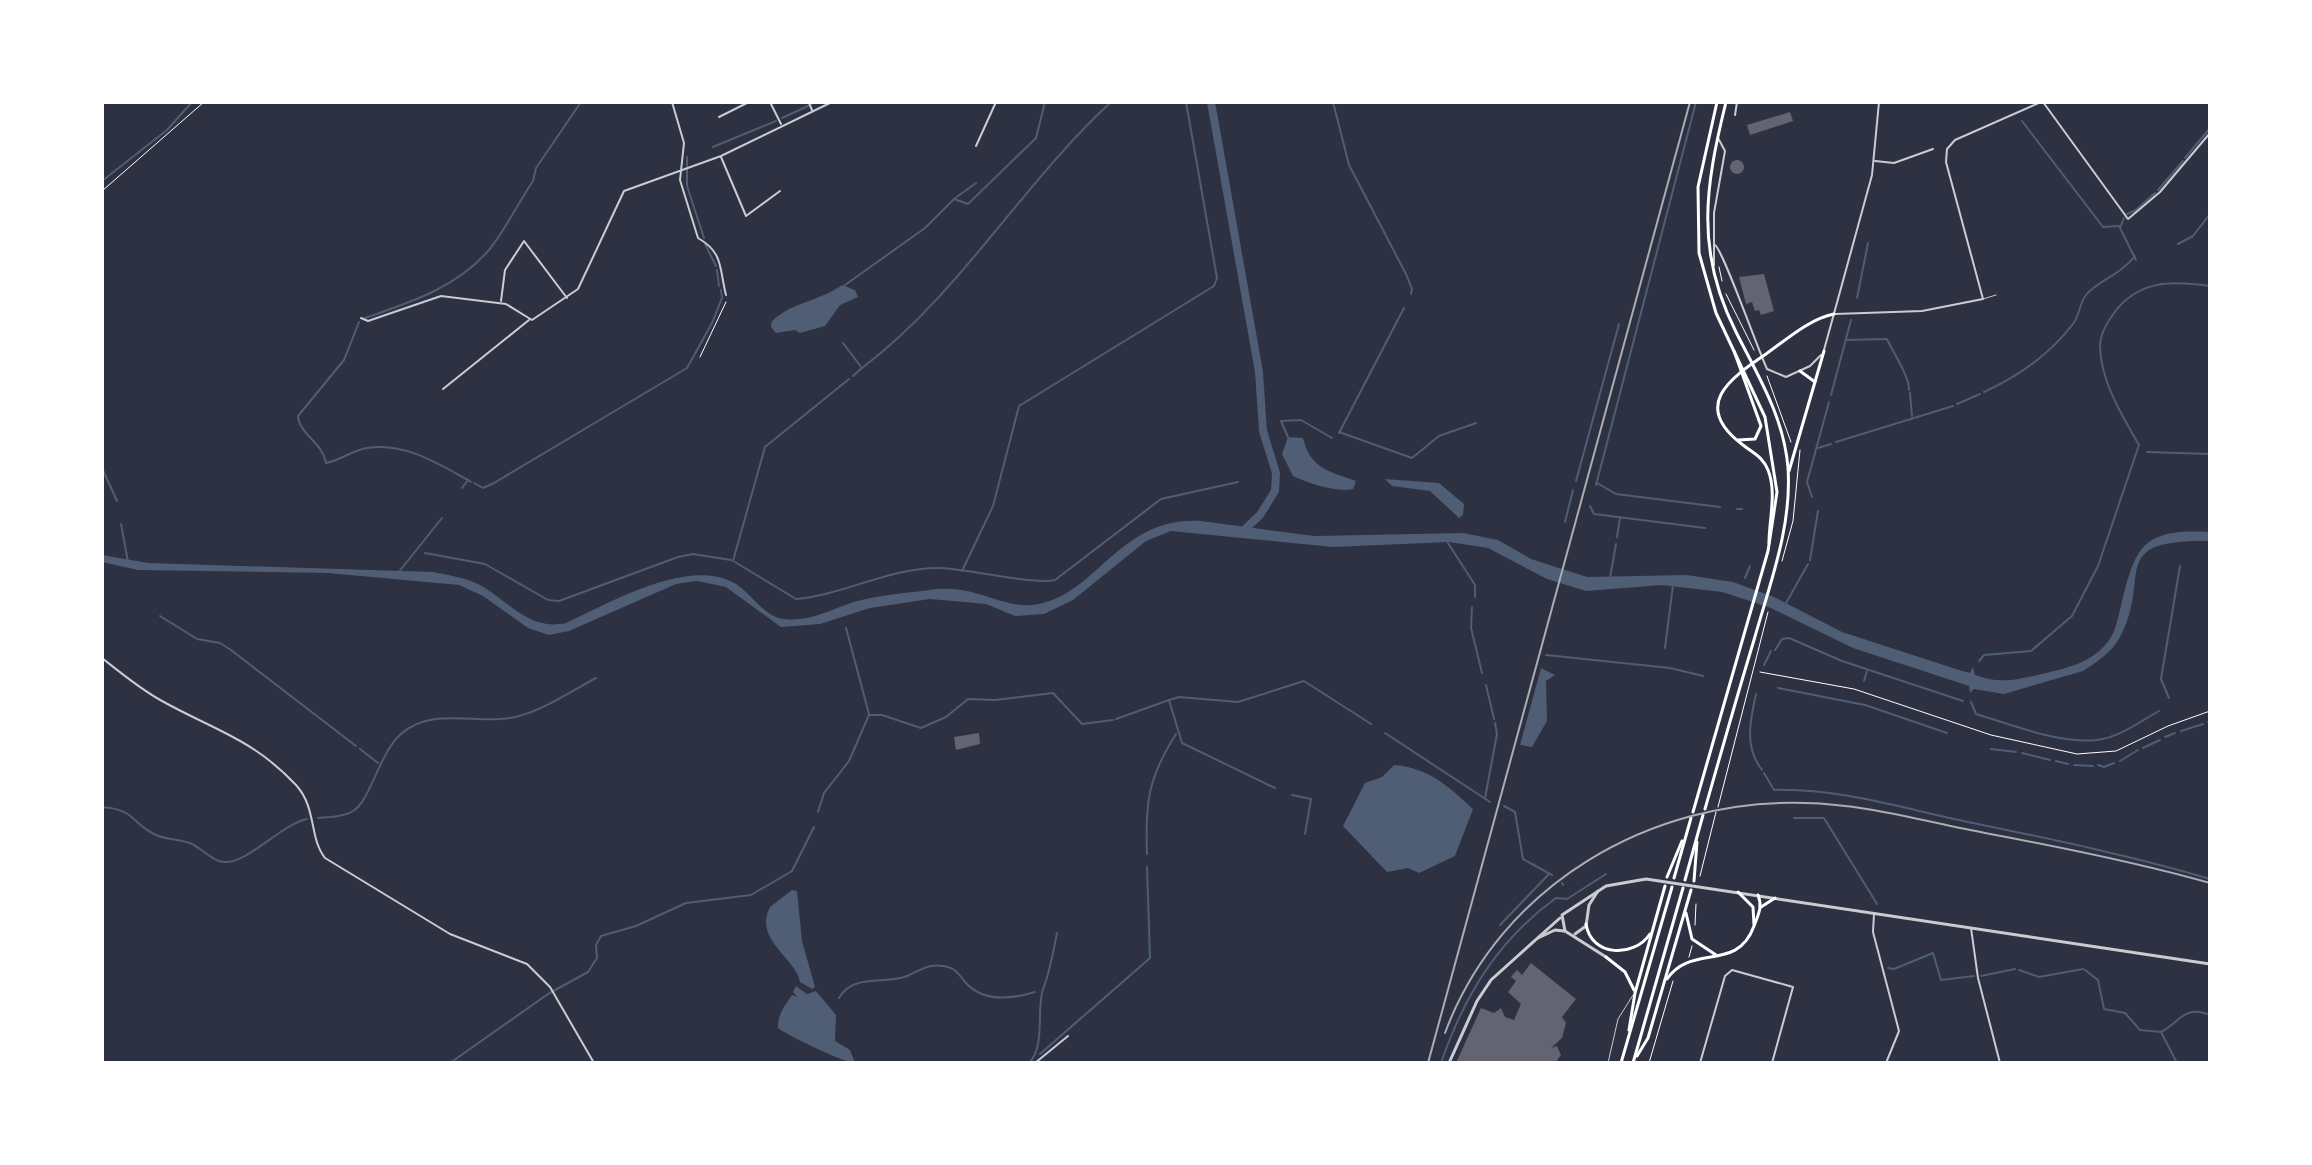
<svg xmlns="http://www.w3.org/2000/svg" width="2312" height="1165" font-family="Overpass,sans-serif">
<style>
.water{fill:#4f5d75}
.lines{fill:none;stroke-linecap:round;stroke-linejoin:round}
.stream{stroke:#4f5d75;stroke-width:2}
.river{stroke:#4f5d75;stroke-width:8}
.building{fill:#626471}
.path{stroke:#fff;stroke-width:1}
.service{stroke:#caccd0;stroke-width:1}
.minor{stroke:#caccd0;stroke-width:2}
.tertiary{stroke:#caccd0;stroke-width:3}
.secondary{stroke:#fff;stroke-width:3}
.rail{stroke:#abadb3;stroke-width:2}
</style>
<rect width="100%" height="100%" fill="#2d3142"/>
<!-- water -->
<g class="water">
<path d="M842,285L855,290L858,297L840,305L825,326L800,333L795,330L776,333L771,327L772,321C792,302 820,301 842,285Z"/>
<path d="M1288,437L1303,438C1310,469 1331,472 1356,481L1353,489C1337,493 1308,483 1293,476L1282,454Z"/>
<polygon points="1385,479 1439,483 1464,504 1463,515 1459,518 1430,491 1392,486"/>
<path d="M1201,521L1314,536L1463,533L1498,540L1531,559L1587,577L1687,575L1733,582L1774,597L1842,632L1959,670L1970,673L1973,667L1975,675C2003,685 2019,679 2046,673C2068,668 2091,662 2106,644C2114,636 2117,622 2120,610C2135,548 2140,528 2210,532V541C2104,539 2153,577 2120,637C2112,652 2097,662 2083,671L2004,694L1974,689L1970,693L1969,686L1853,648L1771,608L1722,592L1662,585L1586,591L1547,579L1488,548L1449,542L1333,547L1171,531L1146,541L1073,600L1044,614L1015,616L986,604L930,599L870,608L820,624L781,627L726,587L697,581L676,584L569,631L549,635L528,628L483,596L459,585L328,573L138,570L102,562V555L148,563L433,572C449,575 467,578 482,586C510,603 530,631 566,623C611,602 690,556 736,584C752,594 764,617 784,619C813,623 839,604 866,599C889,594 914,592 938,589C976,586 1004,608 1032,605C1097,598 1117,516 1201,521Z"/>
<polygon points="1541,668 1555,675 1546,681 1547,721 1532,747 1520,745"/>
<path d="M1394,765C1427,767 1450,787 1473,809L1455,856L1419,873L1408,868L1387,872L1343,826L1365,783L1382,777Z"/>
<path d="M792,890L797,891L802,941L815,987L812,989L800,982C796,958 753,940 770,907Z"/>
<path d="M796,986L807,994L816,991L836,1015L835,1041L850,1050L855,1063C845,1063 788,1036 778,1028C777,1016 785,1005 792,995L797,997L793,992Z"/>
</g>
<g class="lines">
<!-- stream -->
<g class="stream">
<polyline points="1333,102 1349,165 1406,274 1412,289 1411,294"/>
<polyline points="812,104 814,102"/>
<polyline points="782,118 808,106"/>
<polyline points="2022,121 2103,227 2120,226"/>
<polyline points="713,147 776,121"/>
<polyline points="687,157 687,186 704,238"/>
<polyline points="2185,158 2210,128"/>
<polyline points="102,181 167,130 192,102"/>
<polyline points="2158,190 2183,161"/>
<polyline points="954,199 976,183"/>
<polyline points="2127,214 2136,210 2155,193"/>
<polyline points="2124,218 2120,228 2136,260"/>
<polyline points="705,244 716,266"/>
<polyline points="2178,244 2193,236 2210,214"/>
<polyline points="717,270 719,286"/>
<polyline points="845,285 925,228 954,199 968,204 1036,138 1045,102"/>
<polyline points="1857,298 1868,243"/>
<path d="M365,318C411,302 456,288 489,250C506,229 518,203 533,181L536,168L581,102"/>
<path d="M359,322L344,360L298,416C299,434 323,443 326,463C339,461 353,450 367,448C404,442 437,463 468,480"/>
<path d="M1846,340L1887,339C1893,352 1910,378 1909,390"/>
<polyline points="843,343 862,368 853,376"/>
<path d="M862,368C960,294 1021,185 1111,102"/>
<path d="M1984,392C2017,377 2050,354 2073,324C2080,315 2079,304 2086,295C2097,281 2119,276 2135,256"/>
<polyline points="1910,393 1912,416"/>
<polyline points="1831,395 1851,320"/>
<polyline points="1957,404 1980,394"/>
<polyline points="1339,432 1412,458 1439,436 1476,423"/>
<polyline points="1339,433 1404,308"/>
<polyline points="1288,437 1281,421 1301,420 1332,438"/>
<polyline points="1836,442 1953,406"/>
<polyline points="1818,448 1831,444"/>
<polyline points="2147,452 2210,454"/>
<polyline points="102,468 117,501"/>
<polyline points="1576,481 1619,324"/>
<polyline points="474,483 483,488 494,483 687,368 712,323 722,298 721,290"/>
<polyline points="1597,483 1616,494 1720,507"/>
<polyline points="1596,485 1696,102"/>
<polyline points="462,488 468,480 471,482"/>
<polyline points="1812,497 1807,482 1829,402"/>
<polyline points="1590,506 1594,514 1705,528"/>
<polyline points="1737,509 1742,509"/>
<polyline points="1565,522 1573,490"/>
<polyline points="121,524 128,562"/>
<polyline points="1617,537 1620,518"/>
<polyline points="1448,543 1475,585 1475,597"/>
<polyline points="425,553 485,564 548,600 559,601 678,557 693,554 731,560"/>
<polyline points="1810,560 1818,511"/>
<polyline points="733,561 765,447 849,379"/>
<path d="M735,562L796,599C844,595 890,567 940,568C969,569 1033,585 1055,580L1161,499L1238,482"/>
<polyline points="962,571 993,506 1019,406 1214,286 1217,278 1186,102"/>
<polyline points="398,573 442,518"/>
<polyline points="1610,578 1616,544"/>
<polyline points="1745,578 1750,566"/>
<polyline points="1786,603 1808,564"/>
<polyline points="1472,607 1471,628 1482,673"/>
<polyline points="160,616 197,639 220,643 231,650 356,746"/>
<polyline points="846,628 869,714"/>
<polyline points="1665,648 1673,585"/>
<polyline points="1775,650 1782,639 1789,638 1842,661 1963,701"/>
<polyline points="1546,655 1670,668 1703,676"/>
<path d="M1979,661L1984,655L2031,651L2072,616L2098,566L2139,445C2122,415 2101,382 2100,347C2100,334 2107,323 2114,313C2139,279 2173,281 2210,286"/>
<polyline points="1764,665 1771,651"/>
<polyline points="1864,681 1867,671"/>
<polyline points="1486,685 1494,719"/>
<polyline points="1778,688 1865,705 1947,733"/>
<path d="M1756,694C1750,721 1744,747 1762,770"/>
<polyline points="2169,698 2161,679 2180,566"/>
<polyline points="1169,700 1179,697 1238,702 1304,681 1371,724"/>
<path d="M1971,702L1976,714C2013,725 2059,744 2097,740C2118,738 2141,721 2159,711"/>
<polyline points="1116,719 1169,700 1182,743 1275,788"/>
<polyline points="2208,722 2210,722"/>
<polyline points="2181,731 2203,724"/>
<polyline points="1385,733 1490,802"/>
<polyline points="2165,737 2175,733"/>
<polyline points="2143,748 2160,740"/>
<polyline points="360,749 378,763"/>
<polyline points="1991,749 2016,752"/>
<polyline points="2022,753 2050,760"/>
<polyline points="2056,761 2068,764"/>
<polyline points="2120,761 2138,750"/>
<polyline points="2074,765 2093,766"/>
<polyline points="2098,765 2104,767 2114,763"/>
<path d="M1764,773L1774,790C1833,788 1896,806 1954,819C2040,837 2126,854 2210,879"/>
<polyline points="1292,795 1311,799 1305,834"/>
<polyline points="1485,798 1497,734 1495,723"/>
<polyline points="1504,806 1515,812 1523,859 1552,875"/>
<path d="M102,807C137,810 130,823 156,835C167,840 181,839 192,844C202,849 214,862 225,862C248,863 282,824 307,819"/>
<polyline points="818,812 824,793 849,761 869,715 882,715 921,728 946,717 968,699 995,700 1053,693 1082,724 1113,720"/>
<path d="M318,818C329,817 344,817 353,811C371,800 379,753 401,734C433,705 482,727 519,716C545,709 572,691 596,678"/>
<polyline points="1794,818 1824,818 1877,904"/>
<path d="M1147,854C1145,803 1148,778 1176,734"/>
<polyline points="1562,883 1563,885"/>
<polyline points="1500,925 1549,874"/>
<polyline points="1888,968 1894,969 1933,953 1941,980 1974,976"/>
<polyline points="2019,970 2039,977 2083,969"/>
<polyline points="2085,970 2098,980 2104,1009 2125,1013 2140,1030 2161,1032 2177,1063"/>
<polyline points="1981,976 2015,969"/>
<path d="M839,998C853,973 885,985 907,976C921,970 931,962 948,967C956,969 960,976 966,983C984,1003 1012,999 1035,992"/>
<path d="M2161,1032C2178,1024 2184,1005 2207,1014"/>
<polyline points="1040,1054 1150,958 1147,867"/>
<polyline points="450,1063 548,994 588,972 597,958 596,945 601,936 636,926 686,903 751,895 792,871 814,827"/>
<path d="M1029,1063C1046,1046 1036,1008 1043,989C1050,972 1053,952 1057,933"/>
<path d="M1441,1063C1464,996 1498,940 1556,898L1567,899L1606,874"/>
</g>
<!-- river -->
<polyline class="river" points="1211,102 1259,372 1263,431 1276,473 1275,491 1260,515 1242,532"/>
</g>
<!-- building -->
<g class="building">
<polygon points="1790,112 1793,121 1750,135 1747,125"/>
<circle cx="1737" cy="167" r="7"/>
<polygon points="1764,274 1774,311 1761,315 1759,310 1755,311 1752,302 1746,304 1739,277"/>
<polygon points="979,733 980,744 956,750 954,737"/>
<polygon points="1531,963 1576,999 1562,1017 1566,1023 1562,1038 1551,1048 1557,1046 1561,1055 1555,1063 1456,1063 1481,1008 1494,1013 1501,1008 1505,1017 1514,1020 1521,1004 1508,992 1516,981 1511,977 1517,970 1522,975"/>
</g>
<g class="lines">
<!-- path -->
<g class="path">
<polyline points="102,191 204,102"/>
<polyline points="1719,267 1722,281"/>
<polyline points="1726,294 1754,350"/>
<polyline points="700,357 726,302"/>
<polyline points="1767,376 1791,442"/>
<polyline points="1782,561 1793,521 1800,450"/>
<polyline points="1760,672 1854,689 1991,735 2077,754 2116,751 2168,726 2210,711"/>
<polyline points="1718,807 1768,612"/>
<polyline points="1700,876 1716,812"/>
<polyline points="1695,925 1696,904"/>
<polyline points="1689,957 1692,946"/>
<polyline points="1649,1063 1673,981"/>
</g>
<!-- service -->
<g class="service">
<polyline points="1983,299 1996,295"/>
<polyline points="1608,1063 1618,1019 1633,995"/>
</g>
<!-- minor -->
<g class="minor">
<path d="M672,102L684,143L680,180L698,238C724,253 719,268 726,295"/>
<polyline points="770,102 781,124"/>
<polyline points="2043,102 2128,219 2160,192 2210,133"/>
<polyline points="809,103 812,110"/>
<polyline points="1735,115 1737,102"/>
<polyline points="719,117 749,102"/>
<polyline points="976,146 996,102"/>
<polyline points="721,157 746,216 780,191"/>
<polyline points="1875,161 1894,163 1933,149"/>
<path d="M1715,245C1723,250 1758,350 1767,369L1786,377L1810,366L1821,355"/>
<polyline points="1714,265 1714,213 1725,151 1718,138"/>
<polyline points="501,301 505,270 524,241 567,298"/>
<polyline points="1835,314 1922,311 1983,299 1946,162 1947,149 1955,140 2041,102"/>
<polyline points="361,318 368,321 441,296 506,304 532,320 578,289 624,191 721,156 832,102"/>
<polyline points="1824,350 1872,175 1879,102"/>
<polyline points="443,389 529,320"/>
<path d="M102,658C121,673 140,689 162,701C214,730 253,739 296,785C317,808 309,838 325,858L450,934L527,964L550,987L594,1063"/>
<polyline points="1874,914 1873,932 1899,1031 1886,1063"/>
<polyline points="1971,928 1978,978 2000,1063"/>
<polyline points="1035,1063 1068,1036"/>
<polyline points="1700,1063 1725,976 1732,970 1793,987 1772,1063"/>
</g>
<!-- tertiary -->
<g class="tertiary">
<polyline points="1575,934 1586,926 1589,905 1598,891"/>
<polyline points="1538,938 1555,930 1564,931"/>
<polyline points="1606,957 1565,931 1562,915 1606,886 1646,879 2210,964"/>
<polyline points="1449,1063 1477,1001 1491,980 1560,918"/>
</g>
<!-- secondary -->
<g class="secondary">
<polyline points="1734,351 1761,426 1755,439 1738,440"/>
<polyline points="1800,371 1815,382"/>
<polyline points="1789,471 1824,351"/>
<path d="M1769,543C1769,520 1777,492 1768,470C1763,457 1753,453 1743,445C1691,406 1729,379 1766,354C1786,340 1809,319 1834,314"/>
<path d="M1705,809C1721,753 1737,696 1754,640C1770,583 1792,527 1788,468C1784,417 1758,376 1736,332C1695,251 1705,187 1726,102"/>
<polyline points="1693,812 1768,551 1777,492 1765,417 1716,313 1699,253 1698,187 1717,102"/>
<polyline points="1667,877 1682,841"/>
<polyline points="1674,878 1691,818"/>
<polyline points="1685,880 1703,815"/>
<polyline points="1694,881 1697,842"/>
<polyline points="1738,892 1753,907 1754,925"/>
<polyline points="1761,907 1775,898"/>
<polyline points="1686,913 1692,939 1716,955"/>
<path d="M1586,924C1591,957 1634,958 1650,934"/>
<polyline points="1606,957 1625,972 1634,990"/>
<path d="M1667,979C1692,943 1737,973 1754,926C1758,915 1763,907 1758,895"/>
<polyline points="1629,1030 1635,993 1665,886"/>
<polyline points="1637,1056 1648,1038 1691,890"/>
<polyline points="1621,1063 1672,887"/>
<polyline points="1633,1063 1683,888"/>
</g>
<!-- rail -->
<g class="rail">
<path d="M1445,1033C1500,885 1651,798 1805,803C1865,804 1926,822 1985,833C2060,847 2136,862 2210,883"/>
<polyline points="1428,1063 1690,102"/>
</g>
</g>
<!-- border -->
<rect width="2312" height="1165" fill="none" stroke="#ffffff" stroke-width="208"/>
</svg>
